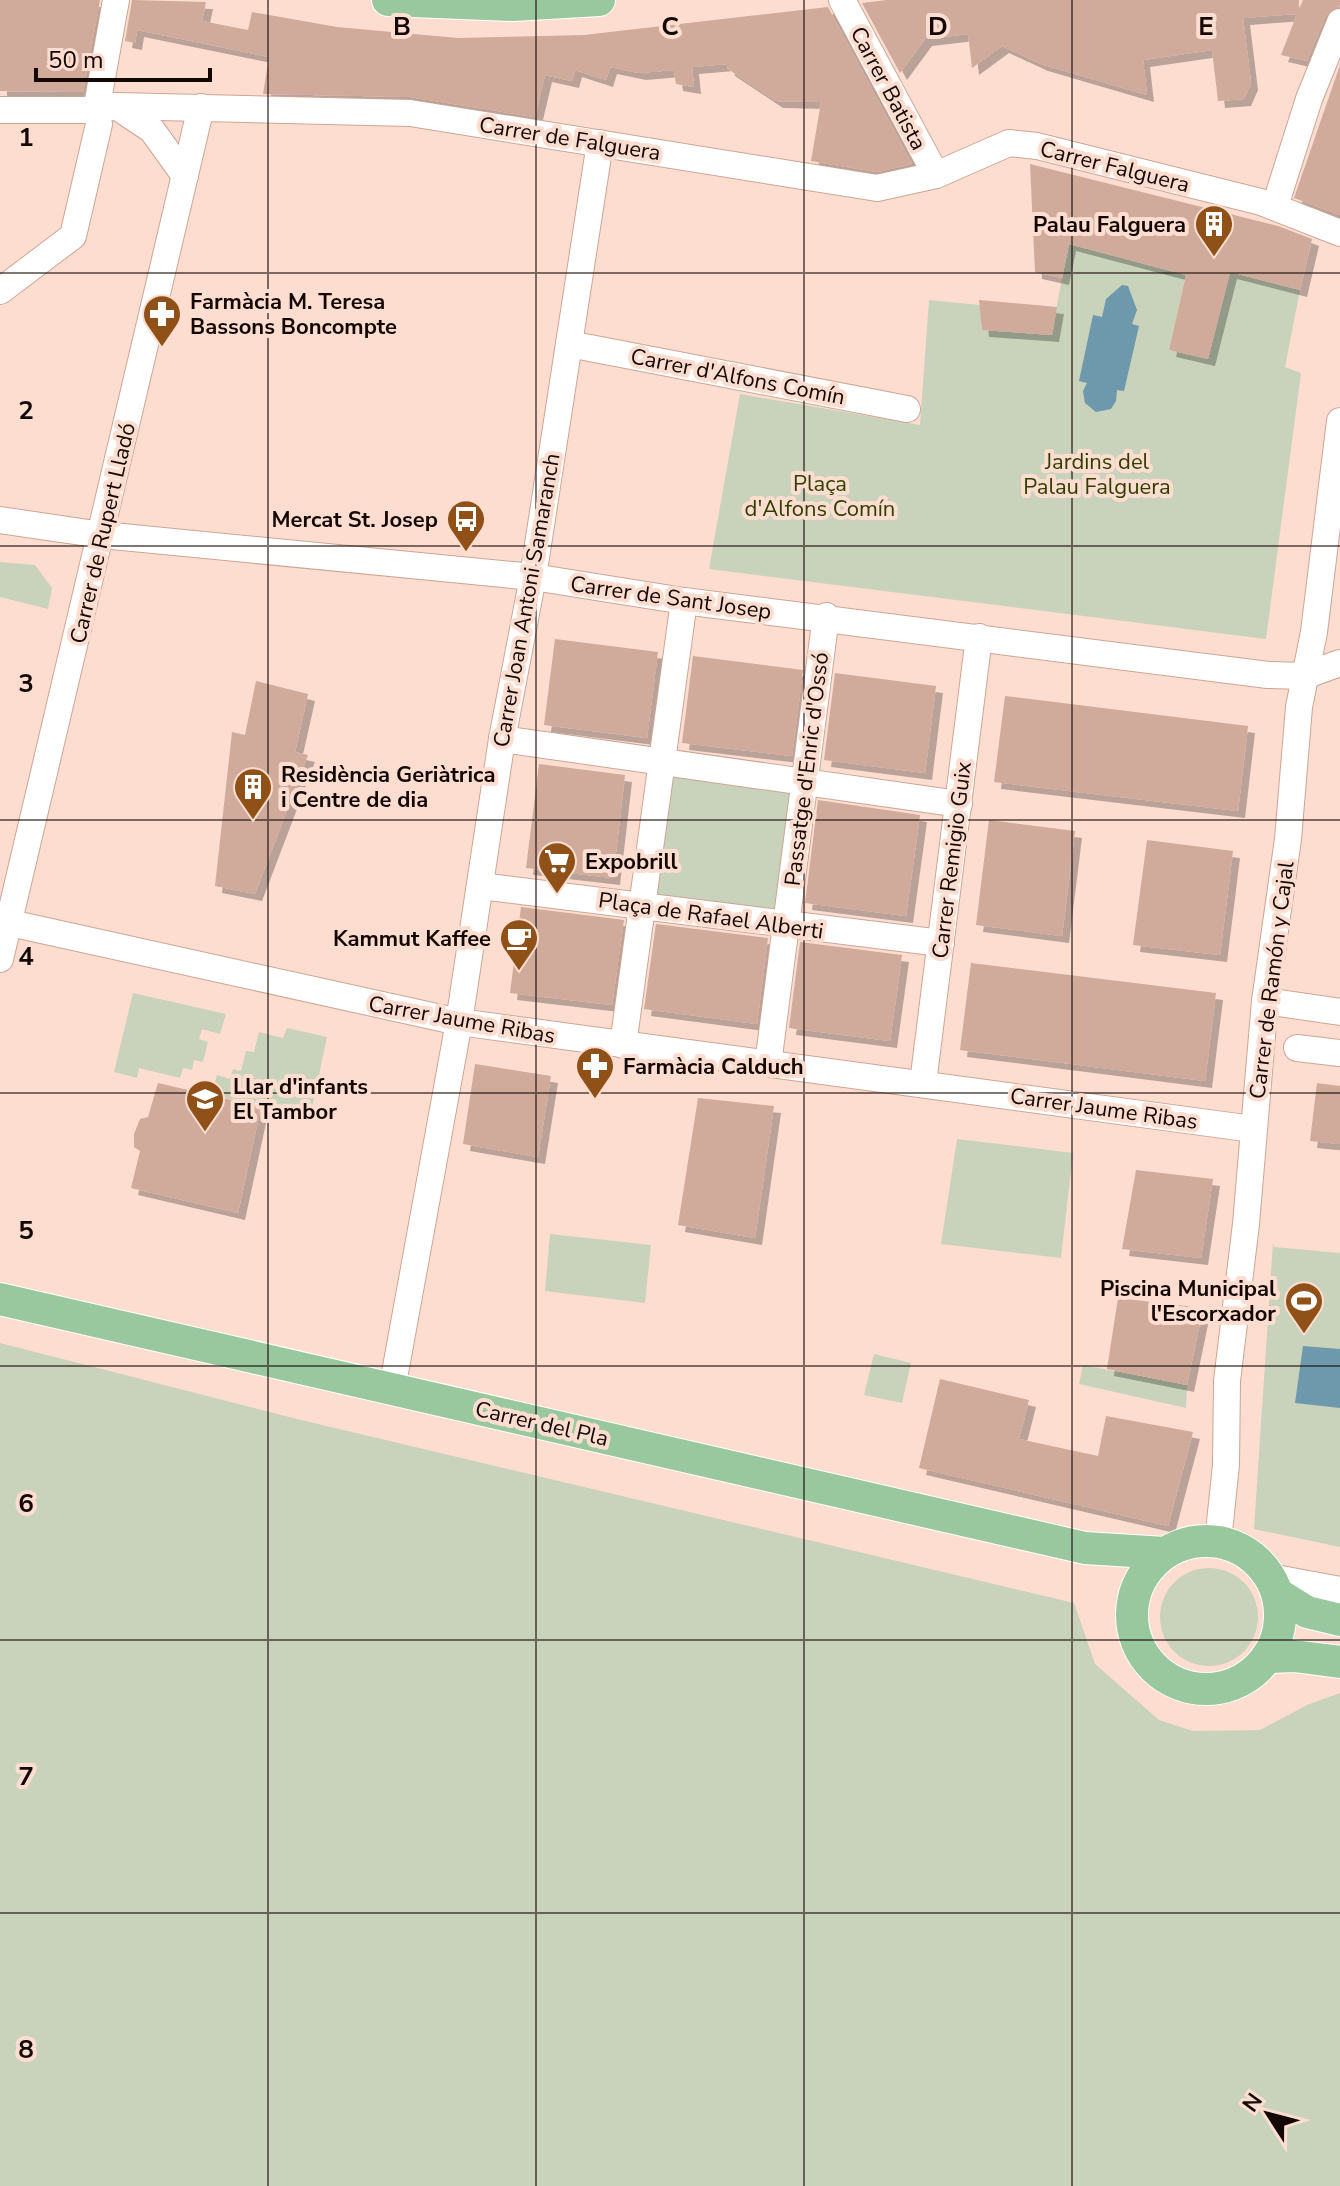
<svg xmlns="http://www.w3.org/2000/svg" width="1340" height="2186" font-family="'Nunito Sans',sans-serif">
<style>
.green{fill:#c9d2ba}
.water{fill:#6e98ab}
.building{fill:#d0aa9a;filter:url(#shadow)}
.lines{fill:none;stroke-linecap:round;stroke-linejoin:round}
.minor-casing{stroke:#cca696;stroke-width:28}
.major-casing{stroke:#fff;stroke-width:34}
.minor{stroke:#fff;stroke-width:26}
.major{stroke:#99c89e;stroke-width:32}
.grid{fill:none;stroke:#140804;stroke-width:2;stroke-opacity:0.55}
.labels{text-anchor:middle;stroke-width:8;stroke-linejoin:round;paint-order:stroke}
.street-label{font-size:22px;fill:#140804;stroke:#fdddd0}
.poi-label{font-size:22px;font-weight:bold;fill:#140804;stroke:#fdddd0;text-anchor:start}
.park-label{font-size:22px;fill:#303f01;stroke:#fdddd0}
.grid-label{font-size:26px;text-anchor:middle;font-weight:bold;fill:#140804;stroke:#fdddd0;stroke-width:8;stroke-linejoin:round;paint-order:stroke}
</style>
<defs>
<filter id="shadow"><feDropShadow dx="7" dy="7" stdDeviation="0" flood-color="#0004"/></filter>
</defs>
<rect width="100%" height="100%" fill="#fdddd0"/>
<!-- green -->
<g class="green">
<polygon points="1069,244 1186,275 1169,350 1208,358 1230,272 1300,290 1285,367 1301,373 1266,639 709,569 740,394 920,425 929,300 980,305 982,330 1051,335"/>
<polygon points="0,562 35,565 52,588 48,609 0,597"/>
<polygon points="670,773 792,790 775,915 654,898"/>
<polygon points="133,993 226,1014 220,1034 202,1029 199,1039 208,1042 203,1062 194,1060 192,1070 183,1068 180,1078 139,1068 137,1078 114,1072"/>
<polygon points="287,1028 327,1037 310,1117 211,1095 217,1075 230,1079 233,1069 241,1071 246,1051 254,1052 259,1032 283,1038"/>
<polygon points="957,1139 1073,1153 1061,1258 941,1244"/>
<polygon points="550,1234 651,1245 645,1303 545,1291"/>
<polygon points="1273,1243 1274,1247 1340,1253 1340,1547 1254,1529"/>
<polygon points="0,1343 297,1419 1074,1603 1095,1664 1159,1720 1193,1731 1260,1730 1307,1705 1340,1693 1340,2186 0,2186"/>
<polygon points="874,1354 911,1363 902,1403 864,1395"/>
<polygon points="1083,1365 1187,1385 1186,1408 1079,1384"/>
<circle cx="1209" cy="1617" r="49"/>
</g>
<!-- water -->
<g class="water">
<polygon points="1122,285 1128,286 1137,310 1132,324 1139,326 1124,391 1117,390 1116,401 1111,409 1096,412 1085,403 1083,391 1087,383 1079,381 1093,315 1102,317 1106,299"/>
<polygon points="1303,1346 1340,1349 1340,1408 1295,1403"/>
</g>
<!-- building -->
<g class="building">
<polygon points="0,0 100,0 83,92 0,91"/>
<polygon points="132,0 206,2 202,21 248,30 252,12 337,27 458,38 584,35 828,7 912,164 877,172 811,161 821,102 776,101 728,69 727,64 692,67 694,87 676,84 674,70 639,73 610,67 606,80 575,70 572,81 545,75 535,117 410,97 263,94 269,57 137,30 135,43 125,41"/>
<polygon points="887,0 1299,0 1299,9 1303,0 1340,0 1340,6 1326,15 1307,61 1281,55 1297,14 1243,18 1251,83 1244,99 1218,101 1212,50 1143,60 1147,95 1041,64 1002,46 972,68 968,34 925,39 900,73 862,3"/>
<polygon points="1340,65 1340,215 1294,198"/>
<polygon points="1030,164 1278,226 1312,239 1300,290 1230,272 1208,359 1169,350 1186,275 1069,244 1062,278 1035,272"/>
<polygon points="979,300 1057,307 1052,335 982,330"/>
<polygon points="555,639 658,652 647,738 544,725"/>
<polygon points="693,656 803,670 792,756 682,743"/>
<polygon points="835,673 936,686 925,773 824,760"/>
<polygon points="256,681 308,694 295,752 308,755 255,894 215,886 232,732 245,735"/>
<polygon points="1005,696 1248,726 1238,811 994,782"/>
<polygon points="539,764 625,775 613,878 526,868"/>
<polygon points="818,800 920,815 906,916 805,903"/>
<polygon points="989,820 1075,831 1062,936 976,925"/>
<polygon points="1147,840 1233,851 1220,955 1133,945"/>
<polygon points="521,907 624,920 612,1005 510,993"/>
<polygon points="656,924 768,938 757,1024 644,1009"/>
<polygon points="800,942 902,955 890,1041 789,1028"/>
<polygon points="971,963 1216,993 1205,1081 960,1050"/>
<polygon points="475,1064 551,1076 538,1157 463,1144"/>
<polygon points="158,1083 261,1107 238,1213 131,1188 140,1151 134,1147 134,1134 140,1119 148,1117"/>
<polygon points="1317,1083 1340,1086 1340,1144 1310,1141"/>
<polygon points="698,1098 774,1106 755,1238 678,1225"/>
<polygon points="1136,1170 1213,1179 1201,1258 1122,1249"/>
<polygon points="1118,1298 1203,1308 1187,1385 1107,1369"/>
<polygon points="940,1379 1029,1400 1019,1439 1098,1456 1106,1416 1193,1432 1168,1526 919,1468"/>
</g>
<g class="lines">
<defs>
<g id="minor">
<polyline points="842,0 936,175"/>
<polyline points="98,100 116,0"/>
<polyline points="116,106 410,113 877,188 936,175 1009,143 1037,146 1261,202 1340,233"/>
<polyline points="0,110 100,110 116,106 152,130 185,176"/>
<polyline points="1275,206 1309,99 1340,22"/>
<polyline points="0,291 73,236 99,124"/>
<polyline points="569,344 907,409"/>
<polyline points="0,520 102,535 533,577 684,601 1268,675 1304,676 1340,663"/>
<polyline points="502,739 959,804"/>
<polyline points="481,886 941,943"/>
<polyline points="10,923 459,1022 1253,1129"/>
<polyline points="0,959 201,107"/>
<polyline points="1265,1001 1340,1012"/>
<polyline points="623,1045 684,601"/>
<polyline points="1297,1048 1340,1053"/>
<polyline points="768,1064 826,616"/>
<polyline points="923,1083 979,637"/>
<polyline points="392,1389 459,1022 502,739 533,577 600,143"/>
<polyline points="1218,1541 1226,1465 1227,1381 1246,1224 1265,1001 1288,839 1299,707 1314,632 1340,421"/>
<polyline points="1270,1577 1340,1590"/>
</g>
<g id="major">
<polyline points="388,0 513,5 599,0"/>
<polyline points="0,1299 1085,1548 1165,1553"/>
<circle cx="1206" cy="1615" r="74"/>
<polyline points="1278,1594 1307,1612 1340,1620"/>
<polyline points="1267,1657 1294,1656 1340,1662"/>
</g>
</defs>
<!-- minor casing -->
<use href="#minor" class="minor-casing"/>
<!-- major casing -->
<use href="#major" class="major-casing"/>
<!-- minor -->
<use href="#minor" class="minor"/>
<!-- major -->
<use href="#major" class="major"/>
</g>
<!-- grid -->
<path class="grid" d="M268,0V2186M536,0V2186M804,0V2186M1072,0V2186M0,273H1340M0,546H1340M0,820H1340M0,1093H1340M0,1366H1340M0,1640H1340M0,1913H1340"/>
<!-- icons -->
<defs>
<symbol id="building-pin" viewBox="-11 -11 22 30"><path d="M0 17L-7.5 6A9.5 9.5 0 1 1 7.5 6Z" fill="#8f5117" stroke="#fdddd0"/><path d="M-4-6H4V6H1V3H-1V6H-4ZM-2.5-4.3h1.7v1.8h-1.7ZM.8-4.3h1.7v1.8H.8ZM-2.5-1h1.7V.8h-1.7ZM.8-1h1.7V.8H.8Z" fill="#fff"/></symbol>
<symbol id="pharmacy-pin" viewBox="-11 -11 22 30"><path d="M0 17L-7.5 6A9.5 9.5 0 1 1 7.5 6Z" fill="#8f5117" stroke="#fdddd0"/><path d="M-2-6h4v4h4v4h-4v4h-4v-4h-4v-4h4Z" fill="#fff"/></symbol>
<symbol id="bus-pin" viewBox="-11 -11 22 30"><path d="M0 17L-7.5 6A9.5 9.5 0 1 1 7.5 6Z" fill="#8f5117" stroke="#fdddd0"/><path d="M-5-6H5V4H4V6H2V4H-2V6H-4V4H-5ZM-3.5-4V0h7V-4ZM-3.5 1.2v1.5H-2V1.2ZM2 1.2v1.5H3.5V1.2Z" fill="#fff"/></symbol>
<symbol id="supermarket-pin" viewBox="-11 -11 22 30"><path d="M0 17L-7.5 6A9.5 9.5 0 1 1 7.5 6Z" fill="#8f5117" stroke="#fdddd0"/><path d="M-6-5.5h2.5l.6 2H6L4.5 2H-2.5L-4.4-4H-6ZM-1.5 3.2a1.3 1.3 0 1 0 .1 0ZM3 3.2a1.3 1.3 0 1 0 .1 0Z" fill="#fff"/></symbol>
<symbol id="cafe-pin" viewBox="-11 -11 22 30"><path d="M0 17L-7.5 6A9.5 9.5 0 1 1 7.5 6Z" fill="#8f5117" stroke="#fdddd0"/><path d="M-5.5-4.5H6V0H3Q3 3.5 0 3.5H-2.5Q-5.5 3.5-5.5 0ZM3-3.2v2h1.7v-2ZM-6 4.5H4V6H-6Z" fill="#fff"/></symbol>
<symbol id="school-pin" viewBox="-11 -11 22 30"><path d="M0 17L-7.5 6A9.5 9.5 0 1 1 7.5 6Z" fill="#8f5117" stroke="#fdddd0"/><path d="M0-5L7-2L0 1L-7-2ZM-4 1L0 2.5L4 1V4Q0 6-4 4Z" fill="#fff"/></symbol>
<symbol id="stadium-pin" viewBox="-11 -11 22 30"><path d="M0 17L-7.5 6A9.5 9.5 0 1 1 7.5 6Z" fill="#8f5117" stroke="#fdddd0"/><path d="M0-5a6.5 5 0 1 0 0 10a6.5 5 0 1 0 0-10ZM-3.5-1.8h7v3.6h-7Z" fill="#fff"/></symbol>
</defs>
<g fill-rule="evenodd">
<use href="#building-pin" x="1192" y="202" width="44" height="60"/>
<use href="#pharmacy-pin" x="140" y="292" width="44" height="60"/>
<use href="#bus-pin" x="444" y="497" width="44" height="60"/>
<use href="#building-pin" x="231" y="765" width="44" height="60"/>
<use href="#supermarket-pin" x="535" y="839" width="44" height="60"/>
<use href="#cafe-pin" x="497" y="916" width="44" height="60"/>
<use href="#pharmacy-pin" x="573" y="1044" width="44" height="60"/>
<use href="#school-pin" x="183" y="1077" width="44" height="60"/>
<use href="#stadium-pin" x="1282" y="1279" width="44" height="60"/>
</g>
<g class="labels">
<!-- street labels -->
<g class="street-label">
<text transform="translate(889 88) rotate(62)" y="8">Carrer Batista</text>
<text transform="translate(570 138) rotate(9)" y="8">Carrer de Falguera</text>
<text transform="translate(1115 166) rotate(14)" y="8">Carrer Falguera</text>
<text transform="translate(738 376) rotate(11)" y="8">Carrer d'Alfons Comín</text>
<text transform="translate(102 533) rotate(-77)" y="8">Carrer de Rupert Lladó</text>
<text transform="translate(671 597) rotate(8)" y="8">Carrer de Sant Josep</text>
<text transform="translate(526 600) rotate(-80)" y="8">Carrer Joan Antoni Samaranch</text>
<text transform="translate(806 769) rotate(-83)" y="8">Passatge d'Enric d'Ossó</text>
<text transform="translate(951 860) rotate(-83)" y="8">Carrer Remigio Guix</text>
<text transform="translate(711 915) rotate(8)" y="8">Plaça de Rafael Alberti</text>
<text transform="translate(1271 980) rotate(-83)" y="8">Carrer de Ramón y Cajal</text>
<text transform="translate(462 1019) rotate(10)" y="8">Carrer Jaume Ribas</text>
<text transform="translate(1104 1108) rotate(8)" y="8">Carrer Jaume Ribas</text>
<text transform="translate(542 1423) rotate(13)" y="8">Carrer del Pla</text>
</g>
<!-- poi labels -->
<g class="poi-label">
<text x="1186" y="232" text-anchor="end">Palau Falguera</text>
<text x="190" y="309">Farmàcia M. Teresa<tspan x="190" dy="25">Bassons Boncompte</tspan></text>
<text x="438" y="527" text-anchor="end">Mercat St. Josep</text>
<text x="281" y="782">Residència Geriàtrica<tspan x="281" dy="25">i Centre de dia</tspan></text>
<text x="585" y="869">Expobrill</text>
<text x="491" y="946" text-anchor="end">Kammut Kaffee</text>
<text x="623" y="1074">Farmàcia Calduch</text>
<text x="233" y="1094">Llar d'infants<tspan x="233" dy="25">El Tambor</tspan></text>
<text x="1276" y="1296" text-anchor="end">Piscina Municipal<tspan x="1276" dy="25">l'Escorxador</tspan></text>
</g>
<!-- park labels -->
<g class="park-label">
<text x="1097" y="469">Jardins del<tspan x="1097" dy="25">Palau Falguera</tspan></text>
<text x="820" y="491">Plaça<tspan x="820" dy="25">d'Alfons Comín</tspan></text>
</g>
</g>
<g class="grid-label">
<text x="402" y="35">B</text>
<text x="670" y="35">C</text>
<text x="938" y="35">D</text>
<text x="1206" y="35">E</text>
<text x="26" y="146">1</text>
<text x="26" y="419">2</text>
<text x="26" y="692">3</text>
<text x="26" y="965">4</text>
<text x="26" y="1239">5</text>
<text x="26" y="1512">6</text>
<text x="26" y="1785">7</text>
<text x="26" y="2058">8</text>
</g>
<!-- north arrow -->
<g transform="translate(1268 2114) rotate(306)" stroke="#fdddd0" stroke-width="6" paint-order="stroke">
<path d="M0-6L14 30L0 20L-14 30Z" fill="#140804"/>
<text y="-12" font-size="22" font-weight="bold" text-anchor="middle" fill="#140804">N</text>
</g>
<!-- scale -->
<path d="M36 68v12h174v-12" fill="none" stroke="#140804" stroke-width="4"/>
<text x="48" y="68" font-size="24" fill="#140804" stroke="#fdddd0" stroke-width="6" paint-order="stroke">50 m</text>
</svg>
